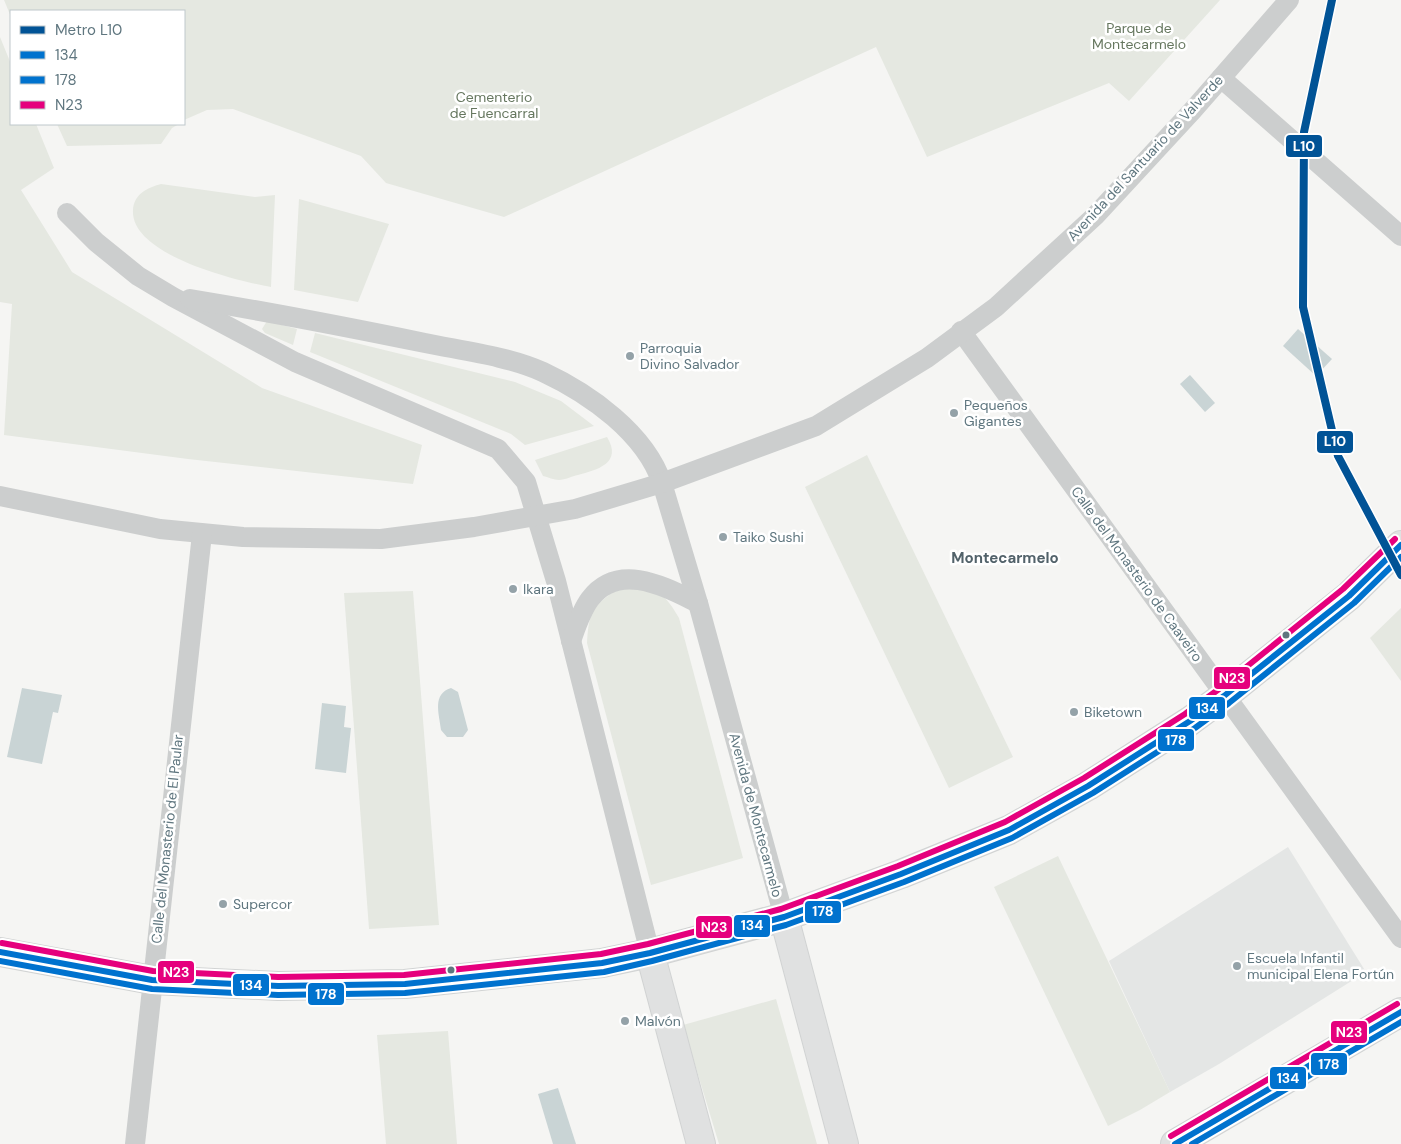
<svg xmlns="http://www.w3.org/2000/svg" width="1401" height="1144" font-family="'DM Sans',sans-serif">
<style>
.built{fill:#e4e6e5}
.green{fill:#e5e8e1}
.water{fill:#c9d4d5}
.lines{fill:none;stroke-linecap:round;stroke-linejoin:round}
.secondary-casing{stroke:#d1d3d3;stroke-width:30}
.street{stroke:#cccece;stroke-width:20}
.secondary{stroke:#e0e1e1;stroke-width:28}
.bus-1-casing{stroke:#fff;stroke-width:10}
.bus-2-casing{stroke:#fff;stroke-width:10}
.bus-3-casing{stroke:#fff;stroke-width:10}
.bus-1{stroke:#0072ce;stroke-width:6}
.bus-2{stroke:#0072ce;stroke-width:6}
.bus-3{stroke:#e5007d;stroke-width:6}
.metro-1-casing{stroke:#fff;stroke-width:11}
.metro-1{stroke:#015396;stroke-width:8}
.poi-dot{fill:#94a2a8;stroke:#fff;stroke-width:2}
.bus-dot{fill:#5f767f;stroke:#fff;stroke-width:2}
.labels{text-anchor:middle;stroke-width:5;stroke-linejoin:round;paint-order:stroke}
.park-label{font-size:14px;fill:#66775f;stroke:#fff}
.street-label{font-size:14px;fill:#5f767f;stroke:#fff}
.poi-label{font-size:14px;fill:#5f767f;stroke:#fff;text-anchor:start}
.neighbourhood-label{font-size:15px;font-weight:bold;fill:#52626a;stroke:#fff}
.line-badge{stroke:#fff;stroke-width:2}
.badge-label{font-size:14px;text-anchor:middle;font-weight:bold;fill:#fff}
</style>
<rect width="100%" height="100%" fill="#f5f5f3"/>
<!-- built -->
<polygon class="built" points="1288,847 1366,972 1219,1064 1170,1092 1109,961"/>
<!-- green -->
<g class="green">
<polygon points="4,0 1220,0 1129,101 1109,83 927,157 876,47 504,217 386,183 361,156 233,109 207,110 184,120 184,11 11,11 11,17"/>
<polygon points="0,37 11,64 11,124 36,124 54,168 21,190 72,272 262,388 422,445 413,484 188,459 4,435 12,304 0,302"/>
<polygon points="57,124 179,124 172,128 161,144 67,146"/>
<path d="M161,184L255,197L275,195L271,287C237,281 130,255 133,210C134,194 147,188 161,184Z"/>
<polygon points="299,199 389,224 358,302 294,290"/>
<polygon points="267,321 297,329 293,345 265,333 262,329"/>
<polygon points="315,333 515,382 561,401 594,426 525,445 511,434 310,352"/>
<path d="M607,437C623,463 597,470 578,475C572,476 565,480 559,480C554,480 548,477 543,476L535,460Z"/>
<polygon points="867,455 1013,757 949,788 805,487"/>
<path d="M619,588C653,590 661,586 679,618L743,858L651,885L587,643C589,610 592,607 619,588Z"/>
<polygon points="413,591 439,925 369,929 344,593"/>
<polygon points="1401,608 1401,681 1370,638"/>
<polygon points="1058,856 1170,1092 1140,1110 1108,1126 994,887"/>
<polygon points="776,999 817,1144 719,1144 683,1025"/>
<polygon points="448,1031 457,1144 386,1144 377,1035"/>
</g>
<!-- water -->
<g class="water">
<polygon points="1298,329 1332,359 1316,376 1283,346"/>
<polygon points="1190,375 1215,403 1205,412 1180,384"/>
<polygon points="22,688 62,695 58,713 53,712 42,764 7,757"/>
<path d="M451,688L458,692L468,730L463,737H447L441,730C439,713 432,694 451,688Z"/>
<polygon points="322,703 346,706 344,727 351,728 346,773 315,769"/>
<polygon points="558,1088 576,1144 553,1144 538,1094"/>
</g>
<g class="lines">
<defs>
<g id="secondary">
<polyline points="784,917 844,1144"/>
<polyline points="0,952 152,980 278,986 405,984 602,963 650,953 784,917 901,874 1009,830 1088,786 1190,721 1224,696 1349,596 1401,545"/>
<polyline points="650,953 701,1144"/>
<polyline points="1175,1144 1401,1012"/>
</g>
</defs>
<!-- secondary casing -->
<use href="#secondary" class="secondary-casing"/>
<!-- street -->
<g class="street">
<polyline points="1221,78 1401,236"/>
<polyline points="67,213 96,242 138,276 173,297 295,362 498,449 526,482 556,581 650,953"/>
<path d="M190,299C269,312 347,327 425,343C464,351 507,356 543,372C590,394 645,433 662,483L698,603L784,917"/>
<polyline points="961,331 1401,938"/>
<polyline points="0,496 160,529 243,537 381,539 474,527 575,509 662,483 816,426 927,358 996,307 1095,216 1193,110 1289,0"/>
<path d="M571,641C576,627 581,611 590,599C619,561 665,587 698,603"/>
<polyline points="135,1144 202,534"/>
</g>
<!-- secondary -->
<use href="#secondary" class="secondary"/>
<defs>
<g id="bus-1">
<polyline points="0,952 152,980 278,986 405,984 602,963 650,953 784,917 901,874 1009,830 1088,786 1190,721 1224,696 1349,596 1401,545"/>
<polyline points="1175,1144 1401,1012"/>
</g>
<g id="bus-2">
<polyline points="0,961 152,989 278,995 405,993 604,972 652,961 786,925 904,882 1012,838 1093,793 1195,728 1229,703 1354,603 1401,557"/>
<polyline points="1192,1144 1401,1022"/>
</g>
<g id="bus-3">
<polyline points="2,943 153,971 278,977 404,975 601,954 648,944 781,909 898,866 1005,822 1084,778 1185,714 1219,689 1343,589 1395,539"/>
<polyline points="1171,1136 1397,1004"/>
</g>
</defs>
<!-- bus-1 casing -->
<use href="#bus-1" class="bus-1-casing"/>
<!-- bus-2 casing -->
<use href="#bus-2" class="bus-2-casing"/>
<!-- bus-3 casing -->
<use href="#bus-3" class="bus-3-casing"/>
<!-- bus-1 -->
<use href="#bus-1" class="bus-1"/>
<!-- bus-2 -->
<use href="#bus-2" class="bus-2"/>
<!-- bus-3 -->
<use href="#bus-3" class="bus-3"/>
<defs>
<polyline id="metro-1" points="1332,0 1304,132 1303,307 1338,456 1401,575"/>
</defs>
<!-- metro-1 casing -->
<use href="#metro-1" class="metro-1-casing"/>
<!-- metro-1 -->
<use href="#metro-1" class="metro-1"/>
</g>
<!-- markers -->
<g class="poi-dot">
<circle cx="630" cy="356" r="5"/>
<circle cx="954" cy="413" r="5"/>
<circle cx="723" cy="537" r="5"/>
<circle cx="513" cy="589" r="5"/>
<circle cx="1074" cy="712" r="5"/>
<circle cx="223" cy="904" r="5"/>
<circle cx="1237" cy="966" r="5"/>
<circle cx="625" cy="1021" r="5"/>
</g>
<g class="bus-dot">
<circle cx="1286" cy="635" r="4.5"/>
<circle cx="451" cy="970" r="4.5"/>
</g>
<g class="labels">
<!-- park labels -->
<g class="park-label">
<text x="1139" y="33">Parque de<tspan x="1139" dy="16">Montecarmelo</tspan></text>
<text x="494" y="102">Cementerio<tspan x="494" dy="16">de Fuencarral</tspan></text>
</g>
<!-- street labels -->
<g class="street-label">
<text transform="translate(1145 158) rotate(-47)" y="5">Avenida del Santuario de Valverde</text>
<text transform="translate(1137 574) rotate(54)" y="5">Calle del Monasterio de Caaveiro</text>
<text transform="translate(756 815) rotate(75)" y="5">Avenida de Montecarmelo</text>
<text transform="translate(167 839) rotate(-84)" y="5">Calle del Monasterio de El Paular</text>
</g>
<!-- poi labels -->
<g class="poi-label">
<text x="640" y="353">Parroquia<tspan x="640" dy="16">Divino Salvador</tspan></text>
<text x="964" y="410">Pequeños<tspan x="964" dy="16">Gigantes</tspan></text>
<text x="733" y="542">Taiko Sushi</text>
<text x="523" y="594">Ikara</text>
<text x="1084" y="717">Biketown</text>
<text x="233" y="909">Supercor</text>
<text x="1247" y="963">Escuela Infantil<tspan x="1247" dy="16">municipal Elena Fortún</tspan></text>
<text x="635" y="1026">Malvón</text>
</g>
<!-- neighbourhood labels -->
<g class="neighbourhood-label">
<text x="1005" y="563">Montecarmelo</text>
</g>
</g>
<g class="line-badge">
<rect x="1285" y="134" width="38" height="24" rx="5" fill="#015396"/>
<rect x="1316" y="430" width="38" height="24" rx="5" fill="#015396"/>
<rect x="1213" y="666" width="38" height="24" rx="5" fill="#e5007d"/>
<rect x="1188" y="696" width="38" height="24" rx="5" fill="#0072ce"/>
<rect x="1157" y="728" width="38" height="24" rx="5" fill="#0072ce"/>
<rect x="804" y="900" width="38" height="24" rx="5" fill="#0072ce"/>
<rect x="733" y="914" width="38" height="24" rx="5" fill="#0072ce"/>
<rect x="695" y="915" width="38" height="24" rx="5" fill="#e5007d"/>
<rect x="157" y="960" width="38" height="24" rx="5" fill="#e5007d"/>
<rect x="232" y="973" width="38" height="24" rx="5" fill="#0072ce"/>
<rect x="307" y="982" width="38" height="24" rx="5" fill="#0072ce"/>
<rect x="1330" y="1020" width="38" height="24" rx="5" fill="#e5007d"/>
<rect x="1310" y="1052" width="38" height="24" rx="5" fill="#0072ce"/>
<rect x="1269" y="1066" width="38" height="24" rx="5" fill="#0072ce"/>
</g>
<g class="badge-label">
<text x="1304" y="151">L10</text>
<text x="1335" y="446">L10</text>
<text x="1232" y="683">N23</text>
<text x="1207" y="713">134</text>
<text x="1176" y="745">178</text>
<text x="823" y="916">178</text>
<text x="752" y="930">134</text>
<text x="714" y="932">N23</text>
<text x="176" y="977">N23</text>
<text x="251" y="990">134</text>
<text x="326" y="999">178</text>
<text x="1349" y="1037">N23</text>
<text x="1329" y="1069">178</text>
<text x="1288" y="1083">134</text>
</g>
<!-- legend -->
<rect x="10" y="10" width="175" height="115" fill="#ffffff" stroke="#bfc8cc"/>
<rect x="20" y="26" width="25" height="8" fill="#015396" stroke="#bfc8cc"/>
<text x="55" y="35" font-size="15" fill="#5f767f">Metro L10</text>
<rect x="20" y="51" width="25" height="8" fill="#0072ce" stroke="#bfc8cc"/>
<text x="55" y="60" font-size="15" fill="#5f767f">134</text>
<rect x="20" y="76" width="25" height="8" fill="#0072ce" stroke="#bfc8cc"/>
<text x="55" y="85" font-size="15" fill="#5f767f">178</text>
<rect x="20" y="101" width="25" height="8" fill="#e5007d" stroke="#bfc8cc"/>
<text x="55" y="110" font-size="15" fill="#5f767f">N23</text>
</svg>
